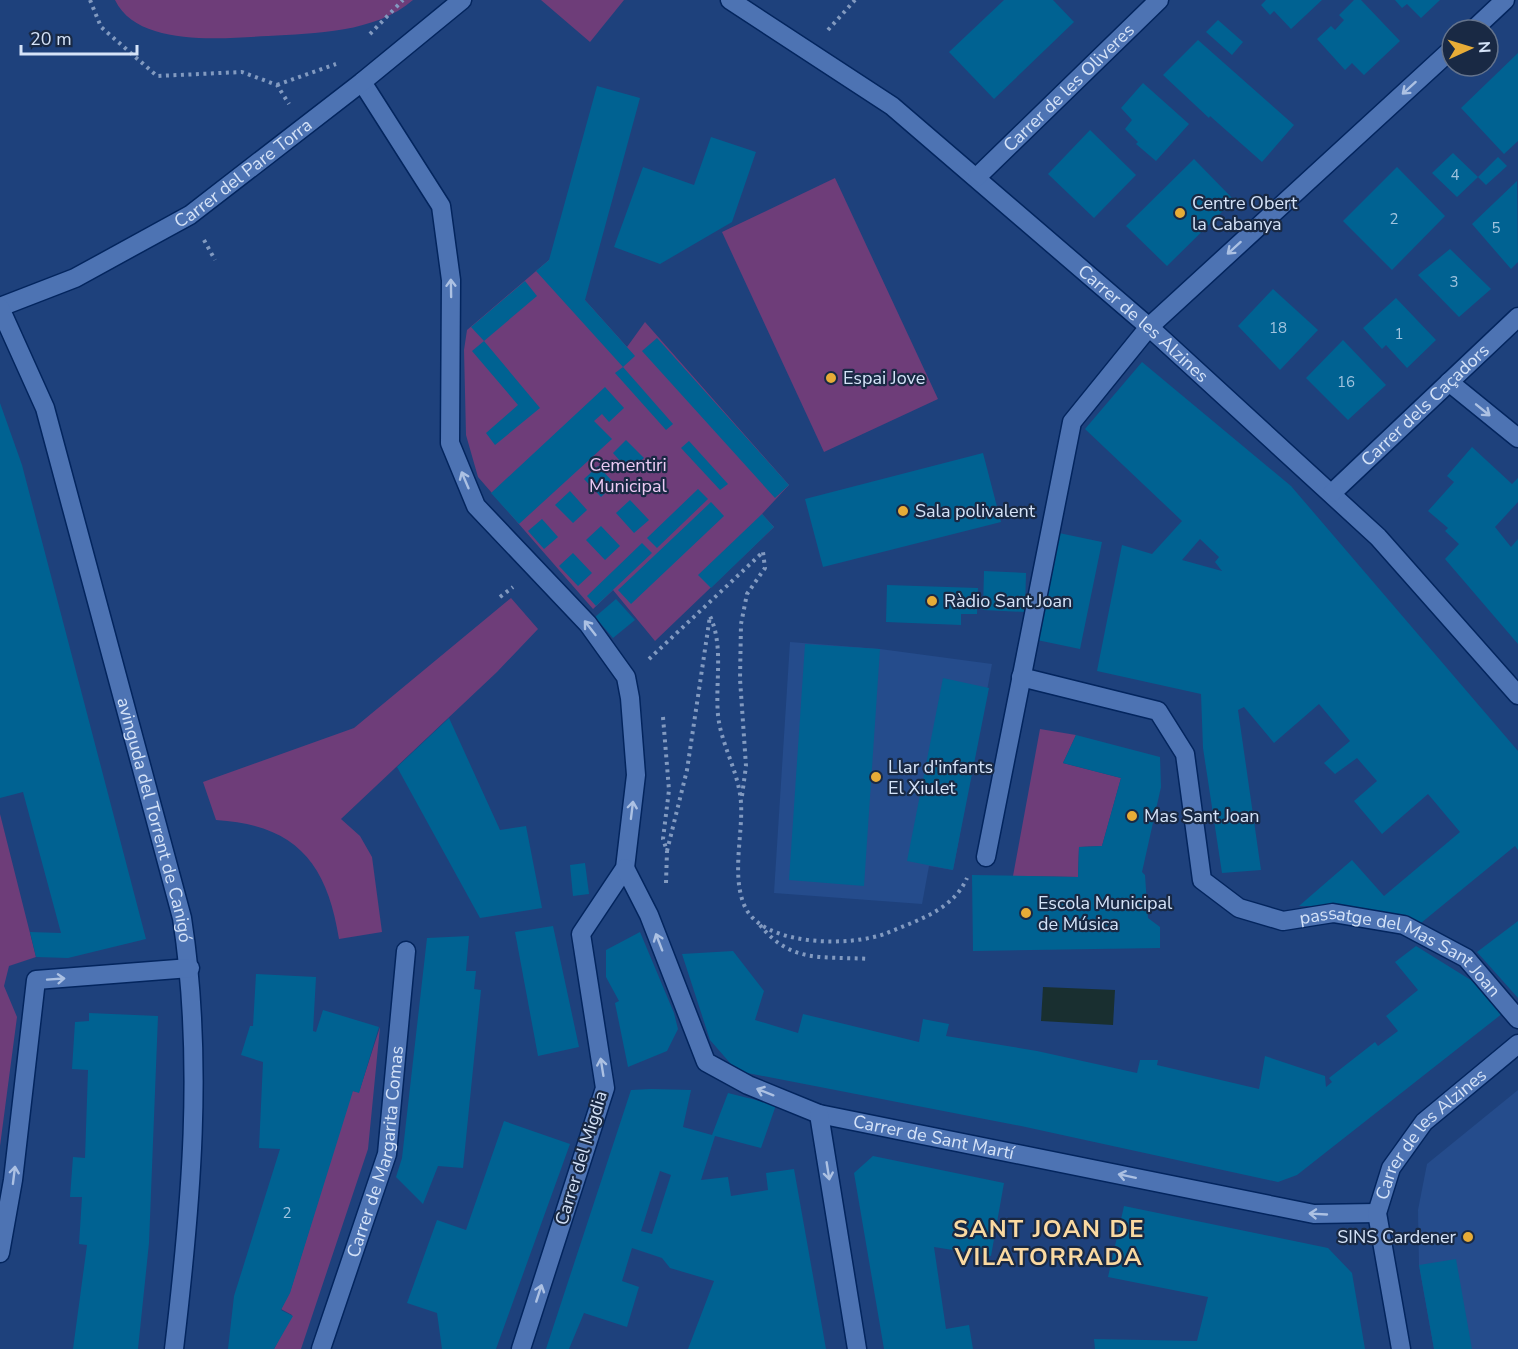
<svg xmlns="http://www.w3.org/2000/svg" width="1518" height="1349" font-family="'Nunito Sans',sans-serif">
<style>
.built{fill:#254c8c}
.green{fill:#6e3d79}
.water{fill:#192f30}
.building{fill:#006292;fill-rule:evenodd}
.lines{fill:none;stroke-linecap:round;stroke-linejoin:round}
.minor-casing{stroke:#03255e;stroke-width:21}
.path{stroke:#829ac0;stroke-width:4;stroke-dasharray:3 4.5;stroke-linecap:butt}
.minor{stroke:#4d73b3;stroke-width:18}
.oneway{stroke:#acc1e3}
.poi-dot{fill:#e7ac37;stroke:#192944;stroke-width:2}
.labels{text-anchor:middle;stroke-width:4.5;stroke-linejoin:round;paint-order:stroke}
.number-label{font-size:15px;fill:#a0c3de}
.street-label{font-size:18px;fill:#d5e3f8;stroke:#192944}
.poi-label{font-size:18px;fill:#d5e3f8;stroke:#192944;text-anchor:start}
.park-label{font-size:18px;fill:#edcbf4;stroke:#192944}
.district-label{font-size:24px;font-weight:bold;letter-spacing:1.5px;fill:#fad9a1;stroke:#192944}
</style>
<rect width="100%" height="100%" fill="#1e417c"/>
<!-- built -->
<g class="built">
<polygon points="790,642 880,649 992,664 953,870 929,866 922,904 774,893"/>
<polygon points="1518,1090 1518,1349 1434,1349 1419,1265 1418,1210 1427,1164"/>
</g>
<!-- green -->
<g class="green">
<path d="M115,0H413C375,33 315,33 268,36C224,38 138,48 115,0Z"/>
<polygon points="541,0 624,0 590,42"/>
<polygon points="835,178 938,399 824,452 722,232"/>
<polygon points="549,260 627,347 645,322 789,485 762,514 774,527 655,641 613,590 593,609 478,477 466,435 464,350 467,330"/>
<path d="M511,598L538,629L497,672L341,819L360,836L372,857L382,932L339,939C327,862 295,825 216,820L203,782L354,728Z"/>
<polygon points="1040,729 1076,735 1063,763 1121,778 1102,846 1079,847 1078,877 1013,876"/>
<polygon points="0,814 36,957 9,966 4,986 17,1017 0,1146"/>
<polygon points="380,1027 368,1149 301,1349 274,1349 292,1315 281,1309 290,1292 352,1091 359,1092"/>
</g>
<!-- water -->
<polygon class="water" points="1043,987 1115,990 1113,1025 1041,1021"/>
<!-- building -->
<g class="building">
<polygon points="1004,0 1053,0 1074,22 994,99 949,52"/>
<polygon points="1266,0 1322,0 1291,29 1274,11 1270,15 1261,5"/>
<polygon points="1354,0 1361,0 1400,41 1364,75 1352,63 1345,70 1317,39 1331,26 1335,30 1344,20 1339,15"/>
<polygon points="1395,0 1440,0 1421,18 1407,4 1402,8"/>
<polygon points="1218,20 1243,42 1232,55 1206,32"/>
<polygon points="1198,40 1294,125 1262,162 1210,116 1209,118 1163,75"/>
<polygon points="1518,53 1518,141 1504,154 1461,108"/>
<polygon points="1143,83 1189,124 1156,161 1136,144 1138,142 1125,129 1132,120 1121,108"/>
<polygon points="597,86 640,98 585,300 635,356 623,367 536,271 549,260"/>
<polygon points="1090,130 1136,175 1094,218 1048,174"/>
<polygon points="711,137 756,152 732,222 660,264 614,247 643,167 694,185"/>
<polygon points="1453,153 1478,177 1457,197 1432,173"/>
<polygon points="1498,157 1507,166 1486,185 1478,177"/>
<polygon points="1194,159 1234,200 1167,266 1126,226"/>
<polygon points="1397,167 1445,216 1392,270 1343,221"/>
<polygon points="1517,181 1518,262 1511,269 1472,224"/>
<polygon points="1450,249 1491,289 1459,317 1418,275"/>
<polygon points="525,281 537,296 484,341 471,327"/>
<polygon points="1273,289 1318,330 1280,370 1238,326"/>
<polygon points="1396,298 1436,340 1407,368 1386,345 1382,349 1363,328"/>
<polygon points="657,338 789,485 775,498 642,351"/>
<polygon points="1343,340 1386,385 1348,420 1306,378"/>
<polygon points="484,341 540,408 495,445 486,433 518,405 472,351"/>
<path d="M1142,362L1291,486L1518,751V850L1515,846L1421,923L1392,915L1330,906H1299L1352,860L1384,896L1460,832L1428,794L1382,834L1354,801L1377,781L1357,758L1335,774L1324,763L1350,741L1319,704L1274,743L1244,707L1238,710L1261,870L1222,873L1203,748L1201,694L1097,671L1122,545L1152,554L1182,521L1085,429ZM1200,539L1219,557L1215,562L1222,571L1182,560Z"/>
<polygon points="623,367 673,424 666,430 615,373"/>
<polygon points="605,387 624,408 609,422 602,414 594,421 612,439 519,524 491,493"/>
<polygon points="0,403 22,465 146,939 68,958 36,957 30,932 61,933 23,792 0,798"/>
<polygon points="626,440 644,458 629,471 613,453"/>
<polygon points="689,441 728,484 720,490 681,448"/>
<polygon points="1472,447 1512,484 1518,478 1518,502 1495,527 1511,547 1518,539 1518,644 1445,559 1459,544 1445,531 1448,528 1428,511 1454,482 1447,476"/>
<polygon points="983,453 1001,522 823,567 805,499"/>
<polygon points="598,466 615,484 601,497 584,479"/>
<polygon points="698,489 708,499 657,548 647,538"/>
<polygon points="570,491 587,510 573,523 555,505"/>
<polygon points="630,500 649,520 634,533 616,513"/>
<polygon points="711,502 724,516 631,604 618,590"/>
<polygon points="762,514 774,527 711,588 698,575"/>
<polygon points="542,519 558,537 544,549 528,531"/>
<polygon points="601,526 620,546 605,560 586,540"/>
<polygon points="1059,533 1102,542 1080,649 1037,640"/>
<polygon points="642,543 652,553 596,606 587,596"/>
<polygon points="573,553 592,573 578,586 559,566"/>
<polygon points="984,571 1026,573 1025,612 983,610"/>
<polygon points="887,585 978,588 977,614 961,614 961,625 886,622"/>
<polygon points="616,599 635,620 613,638 595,617"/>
<polygon points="805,644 880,649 864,886 789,880"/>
<polygon points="943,678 989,688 953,870 907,861"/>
<polygon points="449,718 500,830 526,826 542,908 480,918 397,767"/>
<polygon points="1076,735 1160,757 1161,787 1142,872 1145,875 1148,918 1160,927 1160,948 973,951 972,875 1078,877 1079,847 1102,846 1121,778 1063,763"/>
<polygon points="585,863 589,894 573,896 570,865"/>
<polygon points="1518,921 1518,998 1477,952"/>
<polygon points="553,926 579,1047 538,1056 515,932"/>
<polygon points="640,932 674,1013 678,1029 667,1051 628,1067 615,1003 619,1001 606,977 606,950"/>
<polygon points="469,936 466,971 476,971 474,989 481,990 463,1168 438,1166 423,1204 396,1177 402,1158 427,938"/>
<polygon points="1416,946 1474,982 1503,1013 1297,1175 1278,1182 1021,1126 737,1071 710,1040 682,954 733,951 764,991 755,1020 798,1033 803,1014 919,1042 923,1019 949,1024 946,1036 1037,1051 1137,1073 1140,1060 1158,1060 1157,1065 1259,1089 1265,1056 1325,1076 1326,1087 1332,1082 1329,1078 1375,1042 1378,1046 1398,1031 1386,1016 1418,990 1395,962"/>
<polygon points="256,974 316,977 313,1031 316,1032 323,1010 379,1027 359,1093 353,1091 290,1293 281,1310 293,1316 274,1349 228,1349 234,1296 280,1149 259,1148 263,1062 241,1055 250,1026 253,1026"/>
<polygon points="89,1013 158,1016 149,1243 138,1349 73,1349 87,1245 79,1244 82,1197 70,1197 73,1157 85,1158 88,1070 72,1069 75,1022 89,1021"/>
<path d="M651,1089L691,1090L683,1127L712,1135L728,1093L776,1105L761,1148L715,1136L701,1180L728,1177L731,1196L768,1190L766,1173L794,1169L826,1349H688L714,1281L670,1268L662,1258L632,1248L622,1281L639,1287L627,1327L584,1313L569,1349H546L631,1090ZM660,1171L671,1175L652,1234L641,1231Z"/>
<polygon points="504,1121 570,1144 496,1349 442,1349 437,1313 407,1303 437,1220 466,1230"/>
<polygon points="873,1156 1004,1183 991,1256 934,1247 946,1329 969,1325 973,1349 884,1349 854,1173"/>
<polygon points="1124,1206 1328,1248 1352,1273 1365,1349 1095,1349 1094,1339 1197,1341 1208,1297 1108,1277"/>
<polygon points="1456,1259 1472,1349 1434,1349 1419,1265"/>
</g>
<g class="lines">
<defs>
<g id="minor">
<path id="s1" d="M730,0L892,106L1149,327L1378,537L1518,695"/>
<polyline points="1473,30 1505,0"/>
<polyline points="362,82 441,206 451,280 450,443 476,506 588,624 626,677 630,698 636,775 625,868 581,934 605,1088 521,1349"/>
<path id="s2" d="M977,177L1159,0"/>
<path id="s3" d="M0,307L75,278L190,215L362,82L462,0"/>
<path id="s4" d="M0,308L45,408L182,918C204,1061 191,1206 174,1349"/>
<polyline points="1449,382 1518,438"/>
<path id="s5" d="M1332,493L1518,317"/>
<path id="s6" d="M1021,677L1158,711L1185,754L1202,880L1239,908L1283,921L1333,913L1404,925L1466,958L1518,1019"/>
<polyline points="986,857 1072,422 1149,327 1452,49"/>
<path id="s7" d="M625,868L649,915L706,1062L748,1085L819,1114L1314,1214L1377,1213"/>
<polyline points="819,1114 857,1349"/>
<polyline points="0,1253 13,1180 36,980 190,968"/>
<path id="s8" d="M321,1349L387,1154L406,951"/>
<path id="s9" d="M1401,1349L1377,1213L1391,1168L1424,1122L1518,1044"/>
</g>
</defs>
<!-- minor casing -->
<use href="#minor" class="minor-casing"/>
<!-- path -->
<g class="path">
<polyline points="90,0 101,27 157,76 242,72 277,85 289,104"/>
<polyline points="828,30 855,0"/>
<polyline points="370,34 403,0"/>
<polyline points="277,85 336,64"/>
<polyline points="204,240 215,260"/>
<polyline points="500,597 513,587"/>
<polyline points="649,659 763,552"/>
<path d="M663,717L669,790L663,839L667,851L687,770L710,616C724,646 715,682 718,715C721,745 739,772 741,803C743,835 731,876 745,907C764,947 852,947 887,933C918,920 953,910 967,878"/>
<polyline points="742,796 746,766 740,679 741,624 747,594 765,568 763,552"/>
<polyline points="666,883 667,851"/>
<path d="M760,925C791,964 823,956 869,959"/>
</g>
<!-- minor -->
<use href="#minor" class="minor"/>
</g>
<!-- one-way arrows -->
<defs><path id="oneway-shaft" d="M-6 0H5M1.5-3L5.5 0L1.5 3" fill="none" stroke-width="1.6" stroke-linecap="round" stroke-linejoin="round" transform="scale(1.5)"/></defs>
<g class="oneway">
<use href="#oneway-shaft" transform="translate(1409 88) rotate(138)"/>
<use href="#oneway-shaft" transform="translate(1234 248) rotate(138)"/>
<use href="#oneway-shaft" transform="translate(451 288) rotate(-91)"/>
<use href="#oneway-shaft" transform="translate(1483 410) rotate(39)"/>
<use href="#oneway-shaft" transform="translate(465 480) rotate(-113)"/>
<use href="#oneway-shaft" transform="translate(590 628) rotate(-128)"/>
<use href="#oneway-shaft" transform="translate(632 810) rotate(-83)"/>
<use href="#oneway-shaft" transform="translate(659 942) rotate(-111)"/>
<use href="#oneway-shaft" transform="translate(56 979) rotate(-4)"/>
<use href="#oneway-shaft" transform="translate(602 1067) rotate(-99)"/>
<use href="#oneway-shaft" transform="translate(765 1092) rotate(-158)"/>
<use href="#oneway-shaft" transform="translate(828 1171) rotate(81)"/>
<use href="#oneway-shaft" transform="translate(14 1175) rotate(-83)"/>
<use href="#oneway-shaft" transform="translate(1127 1176) rotate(-168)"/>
<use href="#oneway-shaft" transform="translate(1318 1214) rotate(-177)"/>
<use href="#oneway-shaft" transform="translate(539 1293) rotate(-72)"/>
</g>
<!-- markers -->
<g class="poi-dot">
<circle cx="1180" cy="213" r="6"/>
<circle cx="831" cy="378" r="6"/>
<circle cx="903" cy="511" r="6"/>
<circle cx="932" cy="601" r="6"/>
<circle cx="876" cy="777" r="6"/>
<circle cx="1132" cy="816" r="6"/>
<circle cx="1026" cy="913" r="6"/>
<circle cx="1468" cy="1237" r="6"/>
</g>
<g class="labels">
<!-- number labels -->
<g class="number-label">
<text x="1455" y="180">4</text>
<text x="1394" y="224">2</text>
<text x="1496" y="233">5</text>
<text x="1454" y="287">3</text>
<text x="1278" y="333">18</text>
<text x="1399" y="339">1</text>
<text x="1346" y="387">16</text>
<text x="287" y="1218">2</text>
</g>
<!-- street labels -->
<g class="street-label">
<text dy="6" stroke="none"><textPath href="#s2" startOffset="128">Carrer de les Oliveres</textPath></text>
<text dy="6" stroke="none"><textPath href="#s3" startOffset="279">Carrer del Pare Torra</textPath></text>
<text dy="6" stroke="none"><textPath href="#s1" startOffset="526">Carrer de les Alzines</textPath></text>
<text dy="6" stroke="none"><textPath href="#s5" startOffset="128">Carrer dels Caçadors</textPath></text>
<text dy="6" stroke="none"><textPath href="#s4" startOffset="536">avinguda del Torrent de Canigó</textPath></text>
<text dy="6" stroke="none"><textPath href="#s6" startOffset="540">passatge del Mas Sant Joan</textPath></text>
<text dy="6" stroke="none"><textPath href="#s7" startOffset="452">Carrer de Sant Martí</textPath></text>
<text dy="6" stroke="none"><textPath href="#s9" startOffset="236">Carrer de les Alzines</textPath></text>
<text dy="6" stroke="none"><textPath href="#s8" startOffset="206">Carrer de Margarita Comas</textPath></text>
<text transform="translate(581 1158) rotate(-73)" y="6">Carrer del Migdia</text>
</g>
<!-- poi labels -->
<g class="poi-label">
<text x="1192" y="209">Centre Obert<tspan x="1192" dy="21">la Cabanya</tspan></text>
<text x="843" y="384">Espai Jove</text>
<text x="915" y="517">Sala polivalent</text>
<text x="944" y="607">Ràdio Sant Joan</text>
<text x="888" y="773">Llar d'infants<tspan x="888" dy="21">El Xiulet</tspan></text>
<text x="1144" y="822">Mas Sant Joan</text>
<text x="1038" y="909">Escola Municipal<tspan x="1038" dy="21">de Música</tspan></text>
<text x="1456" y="1243" text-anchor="end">SINS Cardener</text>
</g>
<!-- park labels -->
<g class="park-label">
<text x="628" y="471">Cementiri<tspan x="628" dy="21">Municipal</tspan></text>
</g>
<!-- district labels -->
<g class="district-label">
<text x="1049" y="1237">SANT JOAN DE<tspan x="1049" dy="28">VILATORRADA</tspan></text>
</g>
</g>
<!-- north arrow -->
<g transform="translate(1470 48) rotate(86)"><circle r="28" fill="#192944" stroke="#64738c" stroke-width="1.5"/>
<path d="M0-4.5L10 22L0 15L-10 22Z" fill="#e7ac37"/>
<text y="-9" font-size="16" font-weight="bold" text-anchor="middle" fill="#d5e3f8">N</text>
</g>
<!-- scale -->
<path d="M21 45v9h116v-9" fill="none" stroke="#d5e3f8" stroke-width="3"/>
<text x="30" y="45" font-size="18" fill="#d5e3f8" stroke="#192944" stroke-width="4.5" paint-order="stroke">20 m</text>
</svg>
